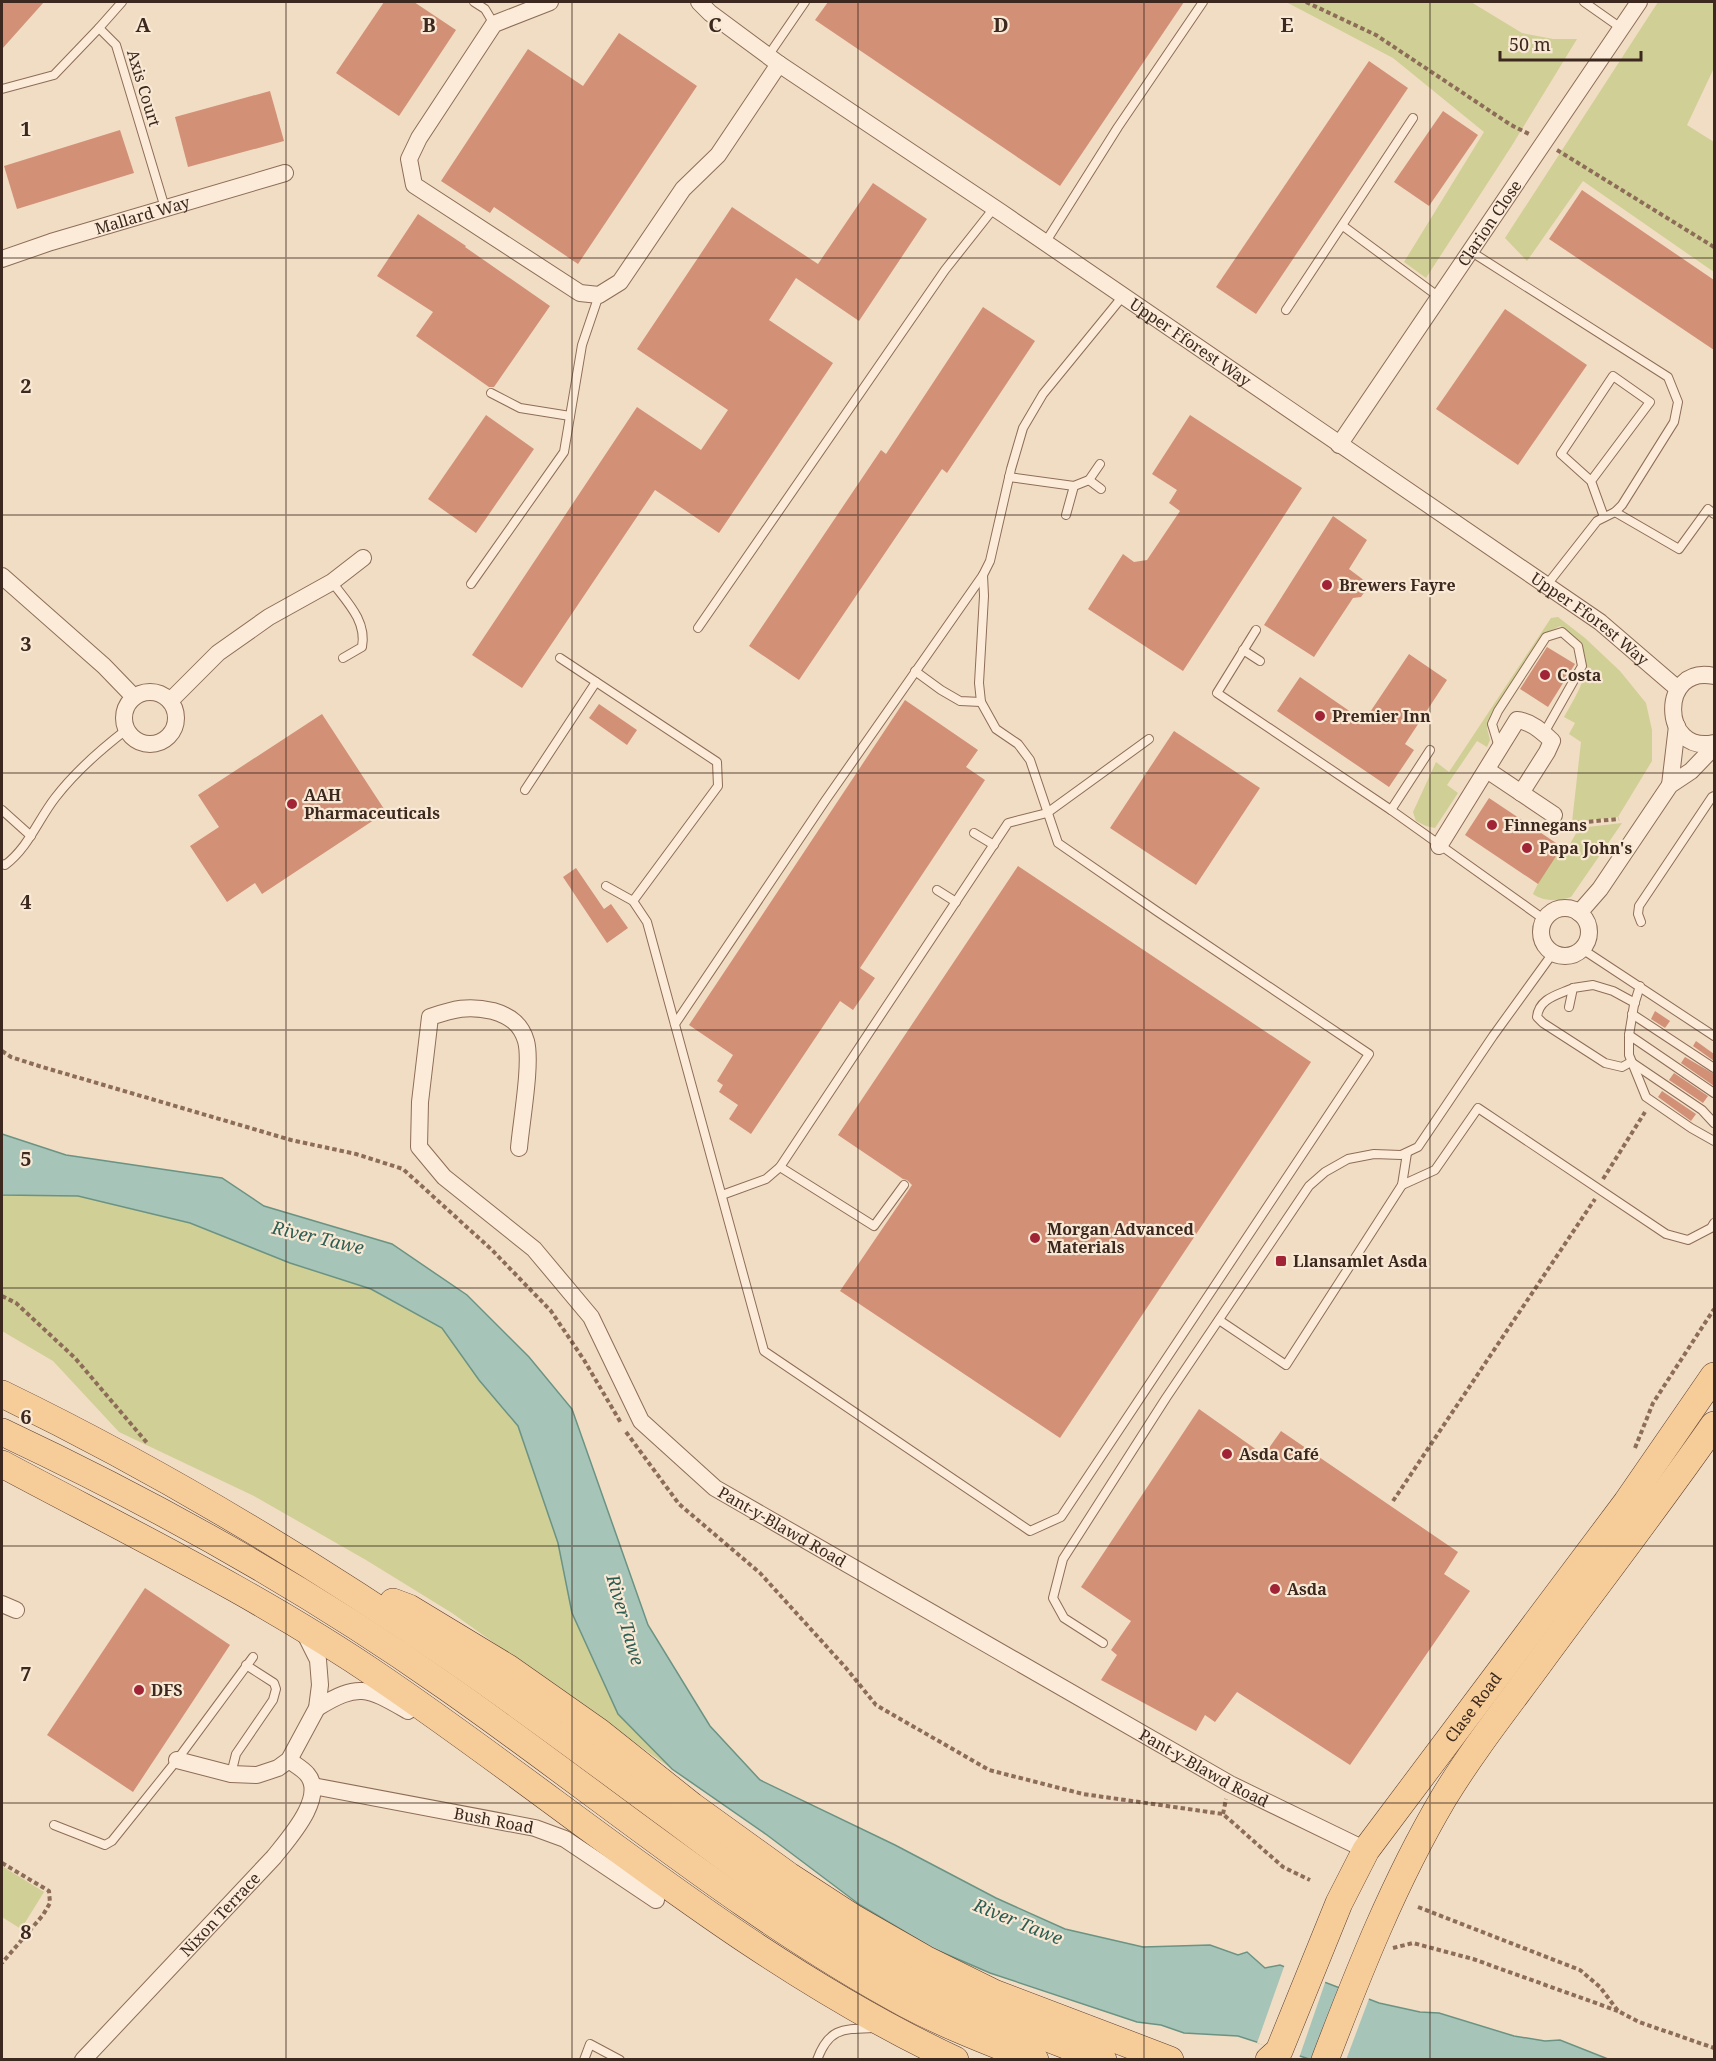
<svg xmlns="http://www.w3.org/2000/svg" width="1716" height="2061" font-family="'Noto Serif',serif">
<style>
.green{fill:#d0cf96}
.water{fill:#a6c4b7;stroke:#6b9384;stroke-width:1.5}
.pier{fill:#f1ddc3}
.building{fill:#d29077}
.lines{fill:none;stroke-linecap:round;stroke-linejoin:round}
.lane-casing{stroke:#8d6d58;stroke-width:10}
.street-casing{stroke:#8d6d58;stroke-width:18}
.primary-casing{stroke:#5b3c2d;stroke-width:28}
.path{stroke:#8d6d58;stroke-width:4;stroke-dasharray:4.5 3;stroke-linecap:butt}
.lane{stroke:#fbebd8;stroke-width:8}
.street{stroke:#fbebd8;stroke-width:16}
.primary{stroke:#f6cc99;stroke-width:27}
.grid{fill:none;stroke:#3c281e;stroke-width:1.5;stroke-opacity:0.55}
.poi-dot{fill:#a02436;stroke:#f8e8d4;stroke-width:2}
.labels{text-anchor:middle;stroke-width:4.5;stroke-linejoin:round;paint-order:stroke}
.street-label{font-size:16px;fill:#3c281e;stroke:#f8e8d4}
.poi-label{font-size:16px;font-weight:bold;fill:#3c281e;stroke:#f8e8d4;text-anchor:start}
.water-label{font-size:18px;font-style:italic;fill:#2c5d53;stroke:#f8e8d4}
.grid-label{font-size:20px;text-anchor:middle;font-weight:bold;fill:#3c281e;stroke:#f8e8d4;stroke-width:4.5;stroke-linejoin:round;paint-order:stroke}
</style>
<rect width="100%" height="100%" fill="#f1ddc3"/>
<!-- green -->
<g class="green">
<polygon points="1286,2 1471,2 1522,33 1553,39 1577,39 1511,147 1426,278 1404,262 1484,132 1393,58"/>
<polygon points="1658,2 1714,2 1714,68 1687,125 1714,142 1714,272 1583,181 1527,261 1505,238"/>
<path d="M1558,617L1585,638L1620,671L1646,703L1652,730V761L1618,817L1572,822L1581,742L1569,734L1575,723L1564,717C1584,682 1603,654 1560,626L1548,632L1496,711L1487,728L1490,740L1487,747L1477,741L1447,785L1458,793L1435,828L1426,826L1416,821L1413,812L1436,762L1449,772L1551,618Z"/>
<path d="M1622,823L1571,897C1559,901 1544,902 1533,894C1539,881 1556,849 1570,844L1579,828Z"/>
<polygon points="2,1195 78,1196 190,1223 290,1263 371,1289 442,1328 479,1380 518,1426 558,1543 572,1613 618,1714 672,1769 452,1613 366,1560 254,1496 119,1432 53,1361 2,1331"/>
<polygon points="2,1866 44,1892 21,1929 2,1917"/>
</g>
<!-- water -->
<polygon class="water" points="2,1134 66,1155 222,1178 264,1206 392,1244 467,1295 529,1357 572,1409 648,1625 710,1726 760,1780 895,1845 996,1898 1065,1929 1143,1947 1210,1945 1238,1955 1247,1952 1265,1968 1280,1965 1379,2003 1420,2012 1439,2013 1514,2036 1545,2041 1560,2040 1608,2059 1309,2059 1238,2036 1184,2033 1161,2025 1137,2022 990,1973 932,1948 860,1905 767,1835 672,1769 618,1714 572,1613 558,1543 518,1426 479,1380 442,1328 371,1289 290,1263 190,1223 78,1196 2,1195"/>
<!-- pier -->
<g class="pier">
<polygon points="1285,1964 1326,1980 1299,2058 1257,2043"/>
<polygon points="1340,1985 1370,1996 1346,2060 1313,2059"/>
</g>
<!-- building -->
<g class="building">
<polygon points="2,2 44,2 2,49"/>
<polygon points="384,2 414,2 456,30 399,116 336,73"/>
<polygon points="828,2 1184,2 1060,186 815,20"/>
<polygon points="619,33 697,86 578,264 494,207 490,213 441,181 528,49 583,86"/>
<polygon points="1369,61 1408,88 1256,314 1216,287"/>
<polygon points="270,91 284,141 188,167 175,117"/>
<polygon points="1443,111 1478,135 1429,206 1394,182"/>
<polygon points="120,130 134,173 17,209 4,166"/>
<polygon points="873,183 927,219 859,321 796,278 769,320 833,363 719,533 655,490 522,688 472,655 637,407 701,450 728,410 637,349 732,207 818,264"/>
<polygon points="1582,190 1714,280 1714,350 1549,239"/>
<polygon points="418,214 466,246 465,247 550,306 494,387 489,387 416,336 433,312 377,276"/>
<polygon points="983,307 1035,341 947,473 942,469 799,680 749,646 881,450 886,454"/>
<polygon points="1505,309 1587,365 1518,465 1436,409"/>
<polygon points="486,415 534,449 476,533 428,499"/>
<polygon points="1190,415 1302,488 1183,671 1088,609 1123,554 1134,562 1147,560 1180,511 1169,503 1177,490 1152,474"/>
<polygon points="1333,516 1367,540 1349,569 1365,581 1366,590 1361,597 1353,598 1314,657 1264,625"/>
<polygon points="1547,647 1575,664 1548,707 1520,689"/>
<polygon points="1409,654 1447,680 1405,744 1414,750 1389,787 1277,711 1300,677 1364,721"/>
<polygon points="905,700 978,750 966,767 985,780 860,968 875,978 853,1010 840,1001 751,1134 729,1119 738,1105 719,1092 723,1085 717,1081 733,1055 689,1025"/>
<polygon points="599,704 637,730 627,745 589,718"/>
<polygon points="322,714 386,812 262,894 255,883 227,902 190,846 219,827 198,795"/>
<polygon points="1174,731 1260,788 1196,885 1110,828"/>
<polygon points="1489,798 1562,847 1538,884 1465,835"/>
<polygon points="1018,866 1311,1062 1060,1438 840,1291 912,1185 907,1180 903,1179 838,1135"/>
<polygon points="576,868 604,909 611,904 628,928 607,943 563,877"/>
<polygon points="1655,1011 1670,1021 1665,1028 1651,1019"/>
<polygon points="1696,1041 1714,1054 1714,1061 1693,1046"/>
<polygon points="1685,1057 1714,1074 1714,1086 1681,1063"/>
<polygon points="1674,1073 1708,1096 1703,1103 1669,1080"/>
<polygon points="1662,1091 1696,1114 1691,1121 1658,1097"/>
<polygon points="1199,1409 1264,1455 1281,1431 1458,1552 1444,1574 1470,1591 1350,1765 1237,1692 1215,1722 1205,1715 1196,1731 1101,1680 1117,1655 1111,1650 1131,1621 1081,1587"/>
<polygon points="145,1588 230,1645 133,1792 47,1735"/>
</g>
<g class="lines">
<defs>
<g id="lane">
<polyline points="474,2 485,9 494,24"/>
<polyline points="1584,2 1621,28"/>
<polyline points="99,28 122,2"/>
<polyline points="768,56 805,2"/>
<polyline points="2,89 54,75 99,28 116,45 165,208"/>
<polyline points="1343,226 1439,297"/>
<polyline points="1045,243 1118,127 1203,2"/>
<polyline points="1470,251 1668,377 1678,402 1674,422 1622,505 1615,512 1597,521 1546,586"/>
<polyline points="1286,310 1413,118"/>
<polyline points="491,393 520,408 570,416"/>
<polyline points="1009,477 1074,486"/>
<polyline points="1089,480 1101,489"/>
<polyline points="1591,481 1650,402 1613,376 1561,454 1591,481 1604,517"/>
<polyline points="1615,512 1679,549 1708,509 1714,514"/>
<polyline points="1066,515 1074,486 1089,480 1100,464"/>
<path d="M332,582C347,602 367,621 362,647L343,658"/>
<polyline points="471,584 564,452 582,345 599,295"/>
<polyline points="698,628 945,270 994,208"/>
<polyline points="1256,630 1217,693 1391,810 1545,920"/>
<polyline points="1243,650 1260,661"/>
<polyline points="560,658 717,762 718,786 633,901"/>
<polyline points="915,671 941,690 960,701 981,702"/>
<polyline points="1499,747 1492,724 1498,711 1546,637 1562,632 1578,646 1582,666 1544,733"/>
<polyline points="525,790 596,682"/>
<polyline points="2,810 31,836"/>
<polyline points="1391,810 1430,750"/>
<polyline points="974,833 994,845"/>
<path d="M2,864L5,865C28,848 38,820 55,798C75,772 100,750 126,730"/>
<polyline points="606,886 633,901 647,922 764,1351 1030,1531 1061,1517 1369,1054 1158,912 1058,843 1030,760 1018,744 996,729 981,702 979,683 984,596 983,575 990,561 1011,469 1023,428 1043,394 1123,296"/>
<polyline points="937,890 956,902"/>
<polyline points="1641,922 1638,914 1639,906 1712,797 1714,796"/>
<polyline points="1582,949 1714,1036"/>
<polyline points="1640,986 1634,1005 1629,1035 1629,1055 1646,1097 1691,1128 1714,1141"/>
<path d="M1573,988C1558,995 1539,998 1537,1017L1543,1023L1605,1063L1622,1067L1631,1062L1702,1110L1714,1123"/>
<polyline points="1569,1007 1573,988 1593,985 1613,991 1635,1003"/>
<polyline points="1632,1014 1714,1068"/>
<polyline points="675,1024 825,801 983,575"/>
<polyline points="1629,1035 1714,1093"/>
<polyline points="780,1167 874,1226 904,1185"/>
<polyline points="1402,1185 1435,1170 1478,1108 1666,1234 1688,1240 1711,1228 1714,1223"/>
<polyline points="722,1195 766,1179 780,1167 1008,823 1047,813 1149,739"/>
<polyline points="1219,1320 1286,1365 1402,1185 1407,1153"/>
<polyline points="1103,1643 1064,1618 1053,1598 1063,1559 1166,1398 1309,1186 1325,1172 1348,1159 1374,1154 1401,1155 1418,1147 1493,1036 1553,953"/>
<polyline points="231,1774 236,1754 273,1700 276,1689 274,1683 246,1665"/>
<polyline points="54,1825 105,1845 112,1841 177,1760 253,1657"/>
<polyline points="584,2060 590,2044 620,2060"/>
<path d="M817,2060C829,2027 844,2029 875,2028"/>
</g>
<g id="street">
<polyline points="550,2 494,24 419,138 409,159 414,185 580,293 599,295 620,282 683,189 718,155 779,64"/>
<path id="s1" d="M699,2L710,13L779,64L1002,213L1600,622L1678,689"/>
<path id="s2" d="M2,259L51,242L285,173"/>
<path id="s3" d="M1339,445L1639,2"/>
<polyline points="2,576 104,666 134,697"/>
<path d="M1714,676C1659,664 1660,755 1714,743"/>
<circle cx="150" cy="718" r="26"/>
<polyline points="170,701 218,653 269,617 332,582 363,558"/>
<polyline points="1487,770 1554,815"/>
<polyline points="1670,785 1677,726"/>
<path d="M1439,846L1517,720C1530,721 1543,732 1552,741L1547,752L1521,793"/>
<circle cx="1565" cy="932" r="24"/>
<polyline points="1579,913 1600,889 1670,785 1691,771 1714,747"/>
<path id="s4" d="M519,1148C521,1123 532,1063 526,1041C521,1024 510,1016 493,1011C468,1005 454,1009 430,1017L420,1102L419,1147L444,1177L534,1249L591,1317L641,1421L715,1488L1230,1784L1366,1850"/>
<polyline points="2,1604 16,1610"/>
<path d="M317,1708C359,1682 368,1688 408,1711"/>
<polyline points="177,1760 231,1774 257,1775 278,1768 289,1760 317,1708 320,1685 318,1660 303,1630"/>
<path id="s5" d="M313,1786L535,1828L565,1839L656,1900"/>
<path id="s6" d="M83,2060L274,1857C288,1839 327,1797 307,1774C303,1769 294,1764 289,1760"/>
</g>
<g id="primary">
<path d="M2,1394C159,1470 310,1561 454,1660C531,1713 605,1769 680,1824C756,1881 833,1938 918,1981C977,2012 1041,2035 1103,2060"/>
<path d="M2,1432C155,1504 306,1588 445,1686C597,1792 743,1916 906,2004C947,2026 992,2043 1035,2060"/>
<path d="M2,1464C129,1532 261,1596 381,1678C571,1807 746,1962 955,2060"/>
<polyline points="393,1602 409,1608 508,1668 599,1732 692,1806 789,1876 855,1919 925,1959 994,1993 1170,2060"/>
<path id="s7" d="M1269,2060L1279,2051L1339,1903L1366,1850L1627,1502L1714,1376"/>
<path d="M1325,2060C1359,1971 1394,1882 1443,1799C1472,1751 1507,1707 1540,1662C1598,1583 1658,1505 1714,1425"/>
</g>
</defs>
<!-- lane casing -->
<use href="#lane" class="lane-casing"/>
<!-- street casing -->
<use href="#street" class="street-casing"/>
<!-- primary casing -->
<use href="#primary" class="primary-casing"/>
<!-- path -->
<g class="path">
<polyline points="1306,2 1376,35 1511,125 1529,134"/>
<polyline points="1557,150 1714,247"/>
<polyline points="1574,823 1619,819"/>
<polyline points="2,1051 11,1057 39,1066 291,1140 356,1154 403,1169 492,1250 551,1311 584,1360 621,1423"/>
<polyline points="1603,1179 1645,1112"/>
<polyline points="2,1296 16,1303 75,1358 148,1444"/>
<polyline points="626,1432 679,1504 760,1573 846,1668 876,1705 989,1770 1083,1794 1223,1814 1283,1867 1310,1880"/>
<polyline points="1635,1448 1653,1403 1714,1309"/>
<polyline points="1393,1501 1595,1199"/>
<polyline points="1223,1814 1226,1799"/>
<polyline points="2,1863 49,1891 50,1903 43,1915 2,1963"/>
<polyline points="1418,1907 1580,1970 1600,1987 1618,2011 1639,2022 1714,2048"/>
<polyline points="1393,1948 1413,1943 1473,1959 1618,2011"/>
</g>
<!-- lane -->
<use href="#lane" class="lane"/>
<!-- street -->
<use href="#street" class="street"/>
<!-- primary -->
<use href="#primary" class="primary"/>
</g>
<!-- grid -->
<path class="grid" d="M286,2V2060M572,2V2060M858,2V2060M1144,2V2060M1430,2V2060M2,258H1714M2,515H1714M2,773H1714M2,1030H1714M2,1288H1714M2,1546H1714M2,1803H1714"/>
<!-- markers -->
<g class="poi-dot">
<circle cx="1327" cy="585" r="6"/>
<circle cx="1545" cy="675" r="6"/>
<circle cx="1320" cy="716" r="6"/>
<circle cx="292" cy="804" r="6"/>
<circle cx="1492" cy="825" r="6"/>
<circle cx="1527" cy="848" r="6"/>
<circle cx="1035" cy="1238" r="6"/>
<rect x="1275" y="1255" width="12" height="12" rx="3"/>
<circle cx="1227" cy="1454" r="6"/>
<circle cx="1275" cy="1589" r="6"/>
<circle cx="139" cy="1690" r="6"/>
</g>
<g class="labels">
<!-- street labels -->
<g class="street-label">
<text transform="translate(144 88) rotate(73)" y="6">Axis Court</text>
<text dy="6" stroke="none"><textPath href="#s2" startOffset="147">Mallard Way</textPath></text>
<text dy="6" stroke="none"><textPath href="#s3" startOffset="268">Clarion Close</textPath></text>
<text dy="6" stroke="none"><textPath href="#s1" startOffset="598">Upper Fforest Way</textPath></text>
<text dy="6" stroke="none"><textPath href="#s1" startOffset="1084">Upper Fforest Way</textPath></text>
<text dy="6" stroke="none"><textPath href="#s4" startOffset="885">Pant-y-Blawd Road</textPath></text>
<text dy="6" stroke="none"><textPath href="#s7" startOffset="411">Clase Road</textPath></text>
<text dy="6" stroke="none"><textPath href="#s4" startOffset="1371">Pant-y-Blawd Road</textPath></text>
<text dy="6" stroke="none"><textPath href="#s5" startOffset="184">Bush Road</textPath></text>
<text dy="6" stroke="none"><textPath href="#s6" startOffset="200">Nixon Terrace</textPath></text>
</g>
<!-- poi labels -->
<g class="poi-label">
<text x="1339" y="591">Brewers Fayre</text>
<text x="1557" y="681">Costa</text>
<text x="1332" y="722">Premier Inn</text>
<text x="304" y="801">AAH<tspan x="304" dy="18">Pharmaceuticals</tspan></text>
<text x="1504" y="831">Finnegans</text>
<text x="1539" y="854">Papa John's</text>
<text x="1047" y="1235">Morgan Advanced<tspan x="1047" dy="18">Materials</tspan></text>
<text x="1293" y="1267">Llansamlet Asda</text>
<text x="1239" y="1460">Asda Café</text>
<text x="1287" y="1595">Asda</text>
<text x="151" y="1696">DFS</text>
</g>
<!-- water labels -->
<g class="water-label">
<text transform="translate(318 1238) rotate(13)" y="6">River Tawe</text>
<text transform="translate(625 1620) rotate(74)" y="6">River Tawe</text>
<text transform="translate(1018 1922) rotate(22)" y="6">River Tawe</text>
</g>
</g>
<g class="grid-label">
<text x="143" y="32">A</text>
<text x="429" y="32">B</text>
<text x="715" y="32">C</text>
<text x="1001" y="32">D</text>
<text x="1287" y="32">E</text>
<text x="26" y="136">1</text>
<text x="26" y="393">2</text>
<text x="26" y="651">3</text>
<text x="26" y="909">4</text>
<text x="26" y="1166">5</text>
<text x="26" y="1424">6</text>
<text x="26" y="1681">7</text>
<text x="26" y="1939">8</text>
</g>
<!-- border -->
<rect width="1716" height="2061" fill="none" stroke="#3c281e" stroke-width="6"/>
<!-- scale -->
<path d="M1500 51v9h141v-9" fill="none" stroke="#3c281e" stroke-width="3"/>
<text x="1509" y="51" font-size="18" fill="#3c281e" stroke="#f8e8d4" stroke-width="4.5" paint-order="stroke">50 m</text>
</svg>
